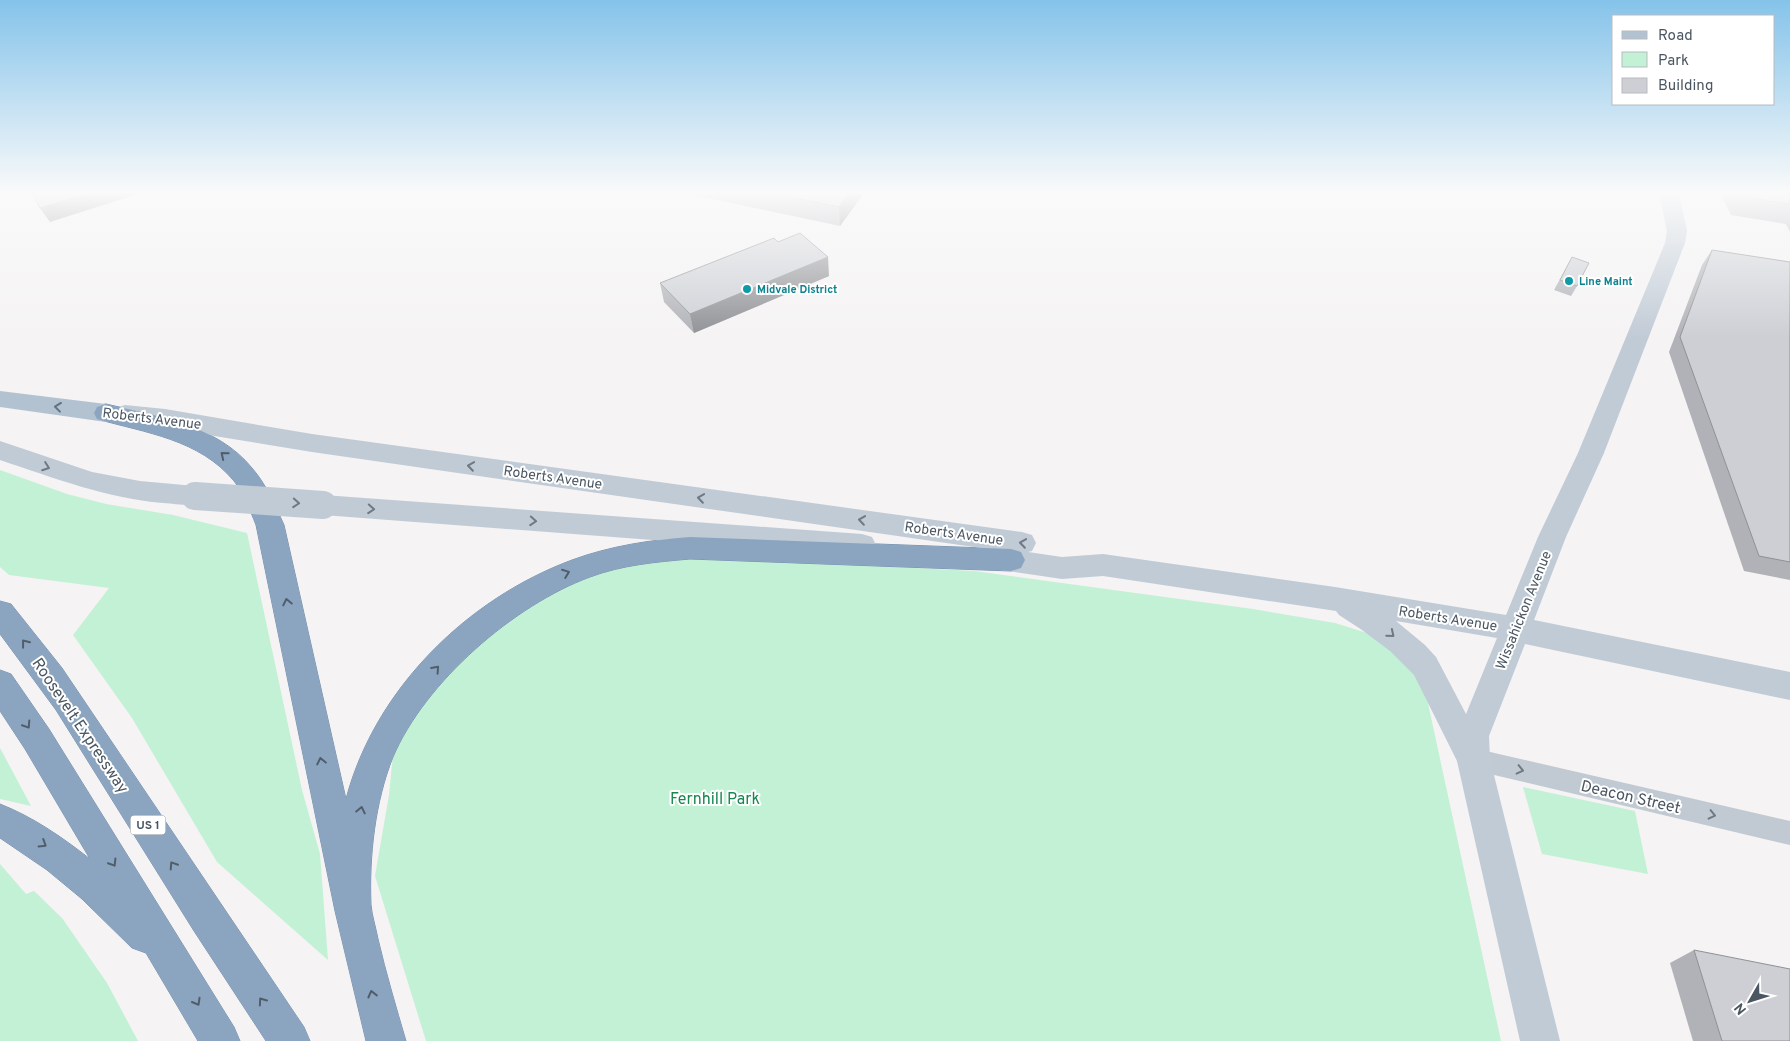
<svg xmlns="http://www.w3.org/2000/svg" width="1790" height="1041" font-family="Overpass,sans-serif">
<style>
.green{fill:#c3f1d5}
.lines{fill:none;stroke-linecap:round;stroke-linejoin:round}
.highway-casing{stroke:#7690ad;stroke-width:1}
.street{fill:#c1cad2;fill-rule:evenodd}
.secondary{fill:#c1cbd6;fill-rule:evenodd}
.primary{fill:#b3c2d1;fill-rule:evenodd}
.highway{fill:#8ba5c1;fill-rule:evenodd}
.secondary-bridge{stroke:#c1cbd6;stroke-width:28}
.wall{fill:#b0b2b7}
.shaded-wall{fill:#909195}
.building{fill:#cdcfd5;stroke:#909195}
.oneway{stroke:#64717d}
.oneway2{stroke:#505e6b}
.oneway3{stroke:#6e7984}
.oneway4{stroke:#6e7983}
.culture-dot{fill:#0f9aa8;stroke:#fff;stroke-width:2}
.labels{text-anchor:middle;stroke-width:4;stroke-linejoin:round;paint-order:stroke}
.far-culture-label{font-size:11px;font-weight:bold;fill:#0d838f;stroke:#fff;text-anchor:start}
.shield{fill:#fff;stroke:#808990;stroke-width:1}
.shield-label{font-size:12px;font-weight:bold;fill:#4a5661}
.street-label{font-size:14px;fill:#4a5661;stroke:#fff}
.near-street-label{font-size:16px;fill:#4a5661;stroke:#fff}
.near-park-label{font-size:16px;fill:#17864f;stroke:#fff}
</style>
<rect width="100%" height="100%" fill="#f5f3f3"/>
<!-- green -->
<g class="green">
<polygon points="0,470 67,494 106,504 173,515 247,533 302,790 320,854 328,960 217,862 132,718 73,635 109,588 9,575 0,567"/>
<polygon points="669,555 974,571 1253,609 1335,623 1367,633 1384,643 1412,669 1426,694 1501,1041 426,1041 375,876 389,795 394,744 471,641 569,579"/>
<polygon points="0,748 31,806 0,799"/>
<polygon points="1523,787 1635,811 1648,874 1542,854"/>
<polygon points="0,864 26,894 34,891 62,918 107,983 138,1041 0,1041"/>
</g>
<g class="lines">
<defs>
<g id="highway">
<path d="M106,404C157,416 217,425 252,468C266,484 275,505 284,525L346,799C375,689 467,599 572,560C610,546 650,540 690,537L1011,549L1021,552L1025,560L1021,568L1011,571L690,559C656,562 622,565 590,577C514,605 425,682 393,757C375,802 369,856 371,905C372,916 376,928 378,939C386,973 396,1007 406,1041H366L335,911L256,525C250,510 244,494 234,481C199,439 146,433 97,419L94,413L97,407Z"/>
<polygon points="0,601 11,604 62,668 304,1027 310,1041 266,1041 194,931 56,710 0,634"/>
<path d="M0,670L11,674L49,729L234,1027L240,1041H198L146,953L132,948L82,899L47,870L0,838V804C33,817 62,837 90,859L25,749L0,711Z"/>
</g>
</defs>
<!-- highway casing -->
<use href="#highway" class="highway-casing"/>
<!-- street -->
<polygon class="street" points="1473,748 1790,821 1790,845 1473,770 1464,767 1461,759 1464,751"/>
<!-- secondary -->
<g class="secondary">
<path d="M1659,193H1679L1687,231L1685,243L1604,453L1566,537L1534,620L1790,672V700L1525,644L1489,736L1490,759L1560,1041H1520L1457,761L1414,675L1390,651L1362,630L1339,615L1336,611L1103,576L1062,579L987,568L977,565L973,557L977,549L981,548L312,452L116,420L113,414L116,408L125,405L165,409L312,434L1022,532L1032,535L1036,543L1032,551L1028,552L1062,557L1103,554L1335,587L1506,615L1538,537L1578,453L1665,243L1667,231ZM1396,621L1497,638L1466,714L1436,657L1425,645Z"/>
<path d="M0,441L92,472L140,481L195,486L205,489L208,496L205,503C191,507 177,504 163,503C106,498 54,478 0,460Z"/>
<polygon points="323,495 862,534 872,537 876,545 872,553 862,556 323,515 313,512 309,505 313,498"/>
</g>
<!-- primary -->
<polygon class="primary" points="0,391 106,404 115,407 118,413 115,419 106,422 0,407"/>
<!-- highway -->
<use href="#highway" class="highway"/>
<!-- secondary-bridge -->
<polyline class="secondary-bridge" points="195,496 323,505"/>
</g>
<!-- wall -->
<g class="wall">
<polygon points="684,193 864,193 840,226"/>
<polygon points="1720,193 1790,193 1790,232 1786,224 1731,215"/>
<polygon points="778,242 829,276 694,333 664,302 660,283"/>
<polygon points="1712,250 1790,262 1790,580 1744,571 1669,352 1702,265"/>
<polygon points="1572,257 1577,286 1571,296 1554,290"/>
<polygon points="1694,950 1790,1041 1693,1041 1670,963"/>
</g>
<!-- shaded-wall -->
<g class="shaded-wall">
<polygon points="88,193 141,193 50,222 40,208"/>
<polygon points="849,193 864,193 840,226 839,207"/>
<polygon points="828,257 829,276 694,333 690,314"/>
</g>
<!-- building -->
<g class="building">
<polygon points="32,193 88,193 40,208"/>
<polygon points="771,193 849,193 839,207"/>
<polygon points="1742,193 1790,193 1790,204 1744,197"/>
<polygon points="800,233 828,257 690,314 660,283 774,238 778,242"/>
<polygon points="1712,250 1790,262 1790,562 1759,556 1680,337"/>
<polygon points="1572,257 1589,263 1577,286 1560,280"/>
<polygon points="1694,950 1790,969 1790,1041 1722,1041"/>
</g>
<!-- one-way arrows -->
<defs><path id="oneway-chevron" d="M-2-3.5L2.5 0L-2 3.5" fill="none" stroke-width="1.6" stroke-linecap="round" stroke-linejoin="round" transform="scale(1.25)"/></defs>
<use class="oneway" href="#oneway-chevron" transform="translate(58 407) rotate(-173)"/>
<g class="oneway2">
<use href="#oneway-chevron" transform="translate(224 455) rotate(-141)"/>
<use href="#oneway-chevron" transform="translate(566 573) rotate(-21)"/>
<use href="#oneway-chevron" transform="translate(287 602) rotate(-102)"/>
<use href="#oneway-chevron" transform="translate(25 643) rotate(-128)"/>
<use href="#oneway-chevron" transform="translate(436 669) rotate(-48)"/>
<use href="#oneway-chevron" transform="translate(27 725) rotate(57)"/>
<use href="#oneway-chevron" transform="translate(321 761) rotate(-102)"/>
<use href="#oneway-chevron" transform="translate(361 810) rotate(-78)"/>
<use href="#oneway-chevron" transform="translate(43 844) rotate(32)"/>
<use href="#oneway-chevron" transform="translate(113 863) rotate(58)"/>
<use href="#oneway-chevron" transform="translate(173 865) rotate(-123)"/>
<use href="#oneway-chevron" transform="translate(372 994) rotate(-104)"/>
<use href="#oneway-chevron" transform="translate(262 1001) rotate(-125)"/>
<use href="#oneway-chevron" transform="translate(197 1002) rotate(60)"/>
</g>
<g class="oneway3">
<use href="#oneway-chevron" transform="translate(471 466) rotate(-172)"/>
<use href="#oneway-chevron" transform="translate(46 467) rotate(20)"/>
<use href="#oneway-chevron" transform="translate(701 498) rotate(-172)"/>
<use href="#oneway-chevron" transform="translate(296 503) rotate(4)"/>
<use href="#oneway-chevron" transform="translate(371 509) rotate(4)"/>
<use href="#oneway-chevron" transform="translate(862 520) rotate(-172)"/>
<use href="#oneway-chevron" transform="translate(533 521) rotate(4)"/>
<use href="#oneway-chevron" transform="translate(1023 543) rotate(-172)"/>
<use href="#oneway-chevron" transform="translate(1391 634) rotate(40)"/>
</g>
<g class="oneway4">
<use href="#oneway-chevron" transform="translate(1520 770) rotate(13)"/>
<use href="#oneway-chevron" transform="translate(1712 815) rotate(13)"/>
</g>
<!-- sky -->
<linearGradient id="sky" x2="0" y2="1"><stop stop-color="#85c3ea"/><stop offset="0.57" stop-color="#fafafa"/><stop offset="1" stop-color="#fafafa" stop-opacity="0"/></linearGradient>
<rect width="1790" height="338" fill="url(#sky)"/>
<!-- markers -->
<g class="culture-dot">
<circle cx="1569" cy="281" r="5"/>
<circle cx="747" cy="289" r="5"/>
</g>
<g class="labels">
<!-- far-culture labels -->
<g class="far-culture-label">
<text x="1579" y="285">Line Maint</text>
<text x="757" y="293">Midvale District</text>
</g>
<!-- shield labels -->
<rect class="shield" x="130.5" y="815.5" width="35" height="19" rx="4"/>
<g class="shield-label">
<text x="148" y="829">US 1</text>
</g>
<!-- street labels -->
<g class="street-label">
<text transform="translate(152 418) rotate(7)" y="5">Roberts Avenue</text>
<text transform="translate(553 477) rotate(8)" y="5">Roberts Avenue</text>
<text transform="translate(954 533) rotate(8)" y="5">Roberts Avenue</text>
<text transform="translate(1523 610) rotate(-68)" y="5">Wissahickon Avenue</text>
<text transform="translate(1448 618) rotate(9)" y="5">Roberts Avenue</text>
</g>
<!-- near-street labels -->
<g class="near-street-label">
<text transform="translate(81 725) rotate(56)" y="6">Roosevelt Expressway</text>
<text transform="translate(1631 796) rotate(13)" y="6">Deacon Street</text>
</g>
<!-- near-park labels -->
<g class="near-park-label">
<text x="715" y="804">Fernhill Park</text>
</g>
</g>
<!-- legend -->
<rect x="1612" y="15" width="162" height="90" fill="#ffffff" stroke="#b7bbc0"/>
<rect x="1622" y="31" width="25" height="8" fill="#b3c2d1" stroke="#b7bbc0"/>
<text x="1658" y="40" font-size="15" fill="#4a5661">Road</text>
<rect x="1622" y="52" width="25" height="15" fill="#c3f1d5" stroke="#b7bbc0"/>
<text x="1658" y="65" font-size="15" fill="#4a5661">Park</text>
<rect x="1622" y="78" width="25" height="15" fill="#cdcfd5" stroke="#b7bbc0"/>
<text x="1658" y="90" font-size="15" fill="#4a5661">Building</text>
<!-- north arrow -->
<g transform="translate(1750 1001) rotate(231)" stroke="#ffffff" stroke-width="4" paint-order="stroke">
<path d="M0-4L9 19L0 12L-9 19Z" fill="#4a5661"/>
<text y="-8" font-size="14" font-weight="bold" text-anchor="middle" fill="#4a5661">N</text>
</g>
</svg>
